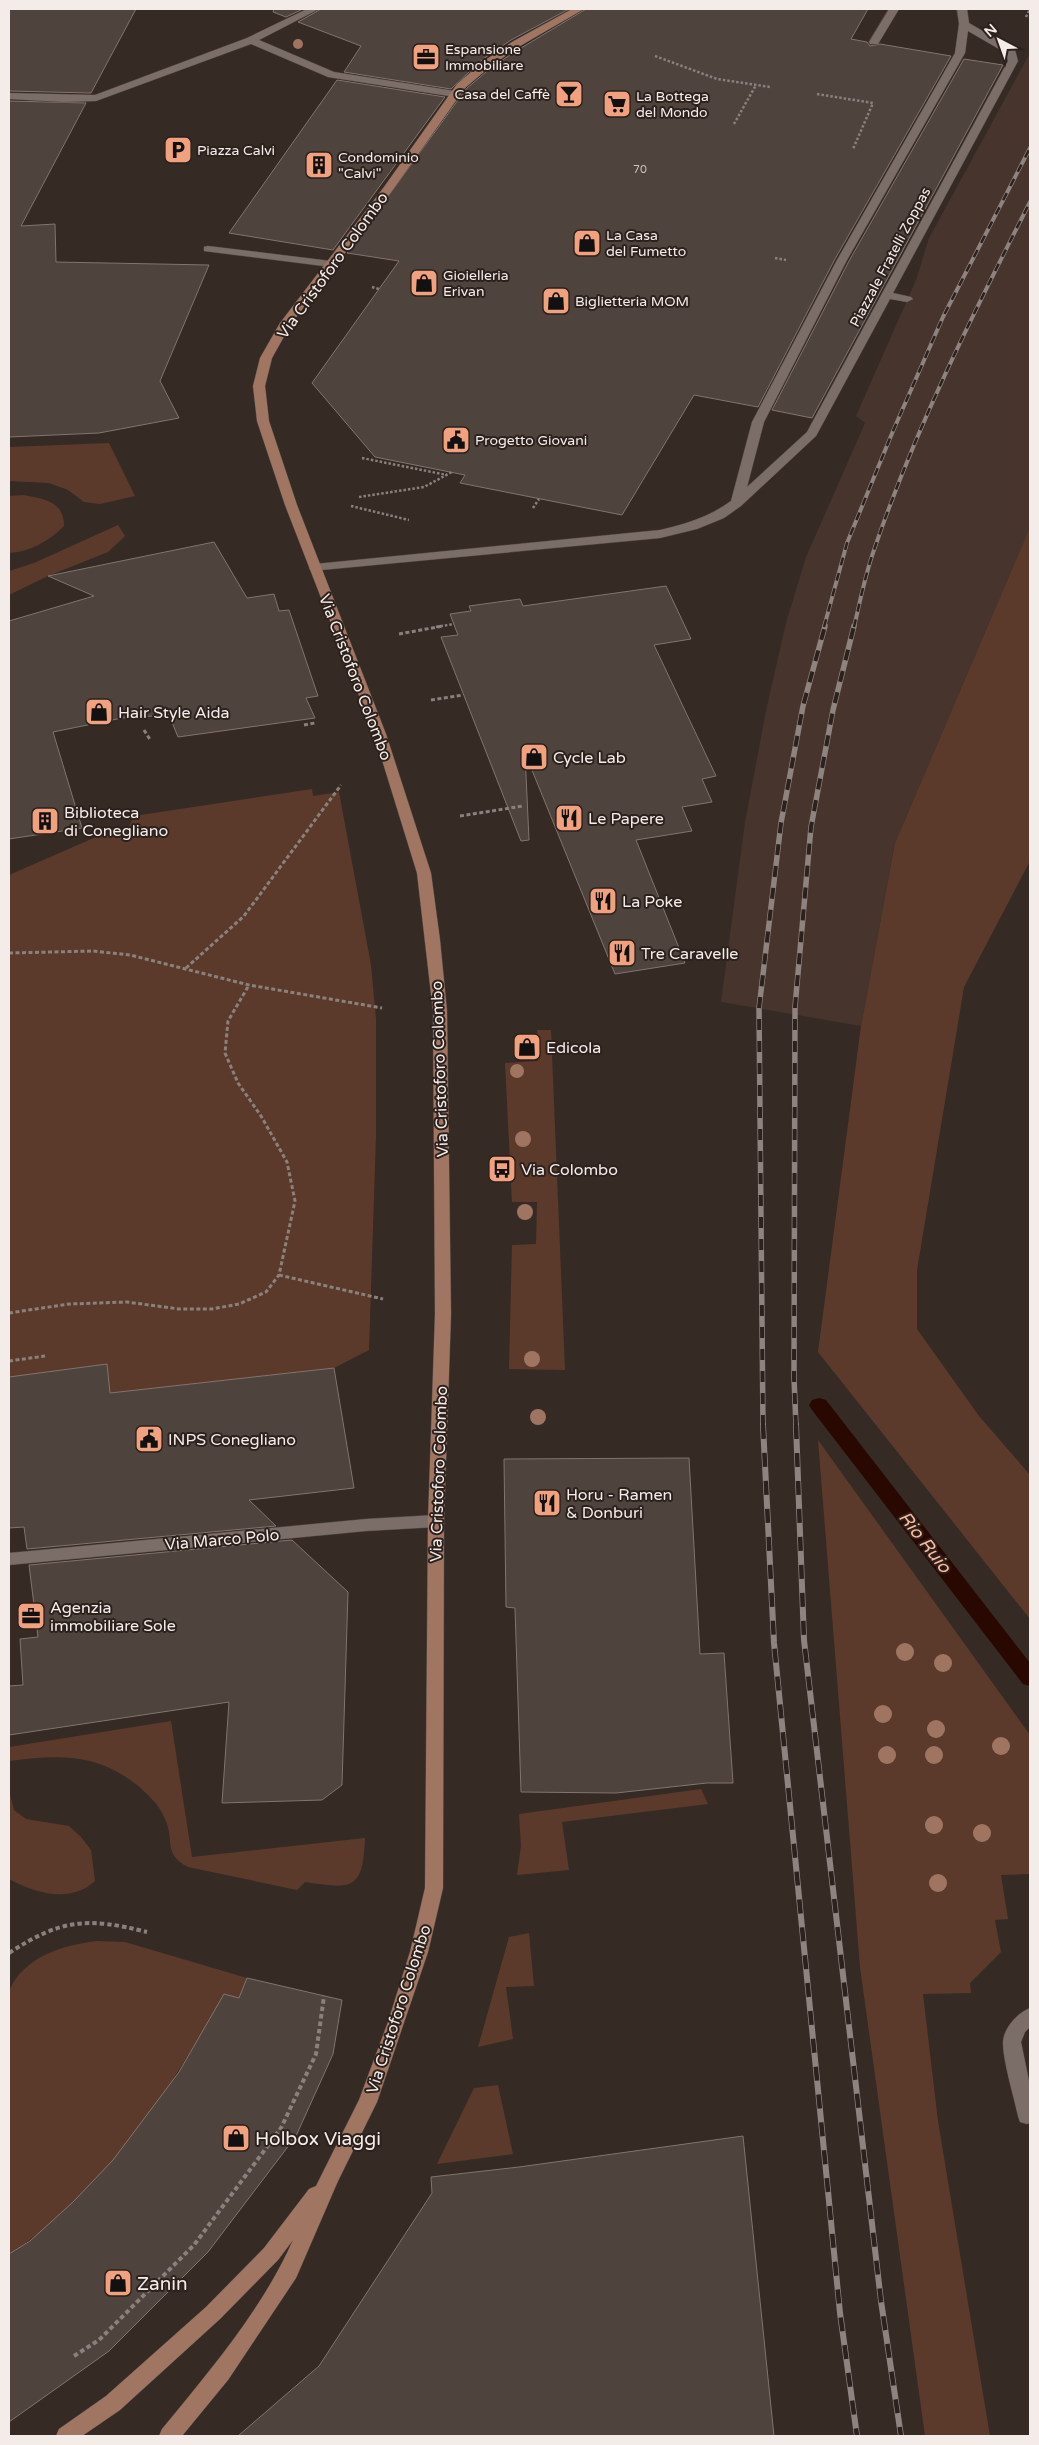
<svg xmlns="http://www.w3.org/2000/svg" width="1039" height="2445" font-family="'Varela Round',sans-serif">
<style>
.built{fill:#46342d}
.green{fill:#5c3a2b}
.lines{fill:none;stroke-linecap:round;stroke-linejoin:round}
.stream{fill:#280800;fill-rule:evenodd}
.building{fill:#4f433e;stroke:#82746f}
.lane-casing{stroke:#514743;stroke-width:1}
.street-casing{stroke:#514743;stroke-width:1}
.secondary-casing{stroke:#514743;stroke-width:1}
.path-far2{stroke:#8a807c;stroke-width:2.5;stroke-dasharray:2.5 2;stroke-linecap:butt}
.path-far1{stroke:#8a807c;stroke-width:3;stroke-dasharray:4 2.5;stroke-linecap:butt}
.path{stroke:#8a807c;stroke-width:4;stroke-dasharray:4.5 3;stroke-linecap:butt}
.lane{fill:#7b6e68;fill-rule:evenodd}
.street{fill:#7b6e68;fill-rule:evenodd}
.secondary{fill:#a07663;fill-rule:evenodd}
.rail-far2-casing{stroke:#8e837f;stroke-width:4}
.rail-far1-casing{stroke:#8e837f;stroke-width:5.5}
.rail-casing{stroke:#8e837f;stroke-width:6}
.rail-far2{stroke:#2c211c;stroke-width:2.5;stroke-dasharray:8;stroke-linecap:butt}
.rail-far1{stroke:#2c211c;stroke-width:4;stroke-dasharray:11;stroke-linecap:butt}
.rail{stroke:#2c211c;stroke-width:4.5;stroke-dasharray:14;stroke-linecap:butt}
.tree{fill:#9f7562}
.labels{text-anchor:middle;stroke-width:4;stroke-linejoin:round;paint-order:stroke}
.far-number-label{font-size:11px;fill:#cbc2be}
.far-poi-label{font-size:14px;fill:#f4ece9;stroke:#2c211c;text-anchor:start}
.far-street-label{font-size:14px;fill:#f4ece9;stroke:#2c211c}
.street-label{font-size:16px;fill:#f4ece9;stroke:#2c211c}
.poi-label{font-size:16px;fill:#f4ece9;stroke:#2c211c;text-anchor:start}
.water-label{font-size:18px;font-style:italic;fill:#fdb99b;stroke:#2c211c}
.near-poi-label{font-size:19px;fill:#f4ece9;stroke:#2c211c;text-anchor:start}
</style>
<rect width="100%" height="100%" fill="#362a25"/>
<!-- built -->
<polygon class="built" points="1030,53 1030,527 895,843 861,1026 721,1002 745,822 767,706 786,623 806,557 865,423 856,416 916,280 929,238"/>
<!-- green -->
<g class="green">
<polygon points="109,443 135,496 100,504 84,502 68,490 49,483 9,481 9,447"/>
<path d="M23,495C44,499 64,501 64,526C49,541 30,552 9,553V496Z"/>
<polygon points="118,525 125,536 108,552 48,576 9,595 9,571 34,563"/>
<polygon points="1030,527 1030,861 964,987 917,1270 917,1329 979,1416 1030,1475 1030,1619 818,1352 861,1026 895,843"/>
<polygon points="312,789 313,796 339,792 371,965 376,1019 376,1136 369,1350 334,1368 110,1393 107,1364 9,1377 9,875 96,837 125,834 134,816"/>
<polygon points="537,1030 551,1030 565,1370 509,1369 512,1245 536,1244 537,1202 512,1202 505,1063 538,1061"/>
<polygon points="818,1440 1030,1735 1030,1874 1001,1875 1008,1919 995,1920 1001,1952 970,1983 971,1993 923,1994 938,2121 990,2436 925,2436 860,1967"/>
<path d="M171,1721L192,1857L365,1838C363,1891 352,1889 305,1882L297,1890L188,1867C162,1853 175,1840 165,1819C159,1804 146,1792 133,1782C94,1753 56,1755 10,1761V1794L14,1810L26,1819L69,1826L81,1837L91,1850L95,1881C70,1904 35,1893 9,1879V1747Z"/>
<polygon points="701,1789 708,1804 562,1822 569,1870 517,1875 521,1846 519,1814"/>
<polygon points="529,1933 534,1986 506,1987 513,2039 478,2047 509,1937"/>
<path d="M97,1941L125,1942L247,1978L239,1998L224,1995C169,2090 105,2194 9,2254V1991C23,1957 63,1945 97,1941Z"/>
<polygon points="498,2085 513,2154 437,2164 474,2088"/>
</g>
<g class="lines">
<!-- stream -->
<polygon class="stream" points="819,1398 826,1400 1030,1663 1030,1686 1023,1684 812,1410 809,1405 812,1400"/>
</g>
<!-- building -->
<g class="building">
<polygon points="9,9 136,9 91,93 9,91"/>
<polygon points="274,9 303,9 286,17 273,12"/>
<polygon points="321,9 569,9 511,40 483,59 451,89 344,72 361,46 298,22"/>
<polygon points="586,9 868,9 851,39 867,42 870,46 880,44 951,56 835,259 758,407 694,395 622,515 460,483 465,475 375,457 312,383 399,261 347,253 466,89 493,66 521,48"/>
<polygon points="964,59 1003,65 812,418 772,410 849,261"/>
<polygon points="337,80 445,97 333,250 229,233"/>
<polygon points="9,101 86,103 21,226 55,224 56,262 209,265 160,381 179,418 99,433 9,437"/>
<polygon points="214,542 247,598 274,594 279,611 289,610 318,696 306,698 315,718 178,737 169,715 122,718 53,732 82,828 9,839 9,621 94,596 48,576"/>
<polygon points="666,586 691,639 654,645 716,776 702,779 712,802 682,807 692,831 636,840 685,963 615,974 525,753 529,840 521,841 441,637 458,635 450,614 471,611 469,606 520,599 523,606"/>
<polygon points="107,1364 110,1393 334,1368 354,1488 249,1500 276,1526 27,1549 24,1527 9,1528 9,1377"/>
<polygon points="689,1458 700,1654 724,1653 733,1783 707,1783 616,1793 521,1792 515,1608 506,1607 504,1459"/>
<polygon points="292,1540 348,1592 342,1785 322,1800 222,1803 229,1702 9,1735 9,1686 23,1685 20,1639 38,1637 29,1565"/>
<polygon points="247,1978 342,2000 333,2054 296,2136 208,2252 109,2351 9,2422 9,2254 30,2241 73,2202 113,2160 179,2072 224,1994 239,1998"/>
<polygon points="743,2136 774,2436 238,2436 319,2366 432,2193 431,2177 519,2167"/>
</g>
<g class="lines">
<defs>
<g id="lane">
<polygon points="889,9 899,9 878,44 870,44 869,42"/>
<path d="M957,9H967L969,23L1015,50L1018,61L893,293L911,297L913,299L907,302L890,299L816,436L741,506L724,518L697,529L660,538L311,571L309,568L315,564L660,530C686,524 709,517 731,501L752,422L837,260L955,53L959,24ZM968,31L1006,53L1008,61L807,432L747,487L764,422L847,260L965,53Z"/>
</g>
<g id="street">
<polygon points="307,9 319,9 259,40 334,72 455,91 460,94 455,97 328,77 251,44 96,101 64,102 9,99 9,93 95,95 247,38"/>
<polygon points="208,246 331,261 336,264 331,267 204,251 204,247"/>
<polygon points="436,1515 442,1517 444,1521 442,1525 436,1527 366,1531 9,1565 9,1553 366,1519"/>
<path d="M1030,2008V2027L1025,2032L1021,2042L1030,2086V2123L1027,2124L1020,2122L1018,2116C1014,2097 1003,2061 1003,2043C1003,2029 1017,2013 1030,2008Z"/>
</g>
<path id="secondary" d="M572,9H584L520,46L492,65L465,88L392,191L291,324L272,358L265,386L269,421L297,505L386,734L431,873L440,940L447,1011L451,1314L444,1521L443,1888L428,1952L377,2102L338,2181L296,2278L228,2380L182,2436H159L162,2429C208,2373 264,2307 293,2240L278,2260L220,2319L120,2410L82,2436H56L59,2429L106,2396L206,2307L264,2248L309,2189L316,2186L359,2100L388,2022L410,1952L425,1888L428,1521L435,1314L433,1011L417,873L374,734L285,505L257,421L253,386L260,358L280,323L384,187L457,84L484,61L512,42Z"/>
</defs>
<!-- lane casing -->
<use href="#lane" class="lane-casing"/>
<!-- street casing -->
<use href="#street" class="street-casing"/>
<!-- secondary casing -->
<use href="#secondary" class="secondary-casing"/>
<!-- path-far2 -->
<g class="path-far2">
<polyline points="1026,17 1030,9"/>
<polyline points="655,56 717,79 770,87"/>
<polyline points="817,94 873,103 853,149"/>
<polyline points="734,124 756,85"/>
<polyline points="775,258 786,260"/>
<polyline points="372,287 379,289"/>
<polyline points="362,458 447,475"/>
<polyline points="359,497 424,487 452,472"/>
<polyline points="351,506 409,520"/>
<polyline points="533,508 539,499"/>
<polyline points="436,627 454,624"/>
</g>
<!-- path-far1 -->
<g class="path-far1">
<polyline points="399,634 443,626"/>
<polyline points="431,700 463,695"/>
<polyline points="304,725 315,723"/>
<polyline points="144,730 151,741"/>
<polyline points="460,816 523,806"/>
<polyline points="9,953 93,951 130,955 249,985 382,1008"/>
<polyline points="186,968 244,916 341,785"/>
<polyline points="279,1275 383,1299"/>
<polyline points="9,1313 69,1304 127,1302 179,1309 212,1309 239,1304 266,1292 279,1275 295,1201 287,1162 261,1116 238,1083 225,1053 228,1021 249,985"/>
<polyline points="9,1361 45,1356"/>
</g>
<!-- path -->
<g class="path">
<path d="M9,1953C61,1919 87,1917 147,1932"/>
<polyline points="74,2356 99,2340 194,2245 281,2128 316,2054 324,1996"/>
</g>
<!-- lane -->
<use href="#lane" class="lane"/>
<!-- street -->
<use href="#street" class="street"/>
<!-- secondary -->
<use href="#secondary" class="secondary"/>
<defs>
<g id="rail-far2">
<polyline points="824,627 847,543 893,431 943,317 1030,148"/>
<path d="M854,627C860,602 865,575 874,550C915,429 972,316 1030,202"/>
</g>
<g id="rail-far1">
<polyline points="763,1426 759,1008 781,823 803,706 825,626"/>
<polyline points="796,1426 794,1378 795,1007 811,827 833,710 854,626"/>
</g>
<g id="rail">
<polyline points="763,1425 774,1643 840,2313 857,2436"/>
<polyline points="796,1425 804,1640 881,2301 901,2436"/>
</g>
</defs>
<!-- rail-far2 casing -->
<use href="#rail-far2" class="rail-far2-casing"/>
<!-- rail-far1 casing -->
<use href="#rail-far1" class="rail-far1-casing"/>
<!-- rail casing -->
<use href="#rail" class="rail-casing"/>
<!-- rail-far2 -->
<use href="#rail-far2" class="rail-far2"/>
<!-- rail-far1 -->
<use href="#rail-far1" class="rail-far1"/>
<!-- rail -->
<use href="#rail" class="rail"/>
</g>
<!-- trees -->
<g class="tree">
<circle cx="298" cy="44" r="5"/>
<circle cx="517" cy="1071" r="7"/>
<circle cx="523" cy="1139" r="8"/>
<circle cx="525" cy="1212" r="8"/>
<circle cx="532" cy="1359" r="8"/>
<circle cx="538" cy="1417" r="8"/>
<circle cx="905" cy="1652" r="9"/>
<circle cx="943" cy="1663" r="9"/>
<circle cx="883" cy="1714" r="9"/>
<circle cx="936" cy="1729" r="9"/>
<circle cx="1001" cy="1746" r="9"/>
<circle cx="887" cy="1755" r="9"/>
<circle cx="934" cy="1755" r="9"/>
<circle cx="934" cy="1825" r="9"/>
<circle cx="982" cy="1833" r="9"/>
<circle cx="938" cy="1883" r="9"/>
</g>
<!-- icons -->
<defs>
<symbol id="office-square" viewBox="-11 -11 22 22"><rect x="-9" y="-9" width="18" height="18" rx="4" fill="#f1a17d" stroke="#2c211c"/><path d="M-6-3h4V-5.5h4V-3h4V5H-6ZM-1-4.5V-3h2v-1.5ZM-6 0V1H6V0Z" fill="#111"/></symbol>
<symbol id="bar-square" viewBox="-11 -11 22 22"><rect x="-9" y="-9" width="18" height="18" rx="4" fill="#f1a17d" stroke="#2c211c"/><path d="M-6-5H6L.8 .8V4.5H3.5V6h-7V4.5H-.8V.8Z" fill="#111"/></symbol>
<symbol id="supermarket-square" viewBox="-11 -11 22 22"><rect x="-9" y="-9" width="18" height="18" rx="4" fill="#f1a17d" stroke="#2c211c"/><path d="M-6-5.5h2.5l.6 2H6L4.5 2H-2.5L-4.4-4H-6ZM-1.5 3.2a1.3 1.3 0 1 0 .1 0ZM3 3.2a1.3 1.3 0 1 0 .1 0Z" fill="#111"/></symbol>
<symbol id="parking-square" viewBox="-11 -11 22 22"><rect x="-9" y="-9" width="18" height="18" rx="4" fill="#f1a17d" stroke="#2c211c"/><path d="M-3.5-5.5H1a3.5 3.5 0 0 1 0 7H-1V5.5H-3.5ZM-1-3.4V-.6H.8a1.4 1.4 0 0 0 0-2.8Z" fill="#111"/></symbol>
<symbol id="building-square" viewBox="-11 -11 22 22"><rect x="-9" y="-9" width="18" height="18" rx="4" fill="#f1a17d" stroke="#2c211c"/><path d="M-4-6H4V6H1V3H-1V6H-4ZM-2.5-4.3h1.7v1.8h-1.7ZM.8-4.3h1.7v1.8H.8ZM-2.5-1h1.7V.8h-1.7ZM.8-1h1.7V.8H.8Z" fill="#111"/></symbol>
<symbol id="shop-square" viewBox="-11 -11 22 22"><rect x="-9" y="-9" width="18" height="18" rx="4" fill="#f1a17d" stroke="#2c211c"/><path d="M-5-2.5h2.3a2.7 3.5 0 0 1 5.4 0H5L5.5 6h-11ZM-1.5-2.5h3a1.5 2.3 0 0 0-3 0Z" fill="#111"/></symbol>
<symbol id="civic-square" viewBox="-11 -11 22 22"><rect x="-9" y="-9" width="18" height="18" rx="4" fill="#f1a17d" stroke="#2c211c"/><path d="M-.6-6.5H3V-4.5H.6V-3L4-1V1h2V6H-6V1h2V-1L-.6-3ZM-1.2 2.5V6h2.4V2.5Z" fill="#111"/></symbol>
<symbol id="restaurant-square" viewBox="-11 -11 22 22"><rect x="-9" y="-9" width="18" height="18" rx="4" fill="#f1a17d" stroke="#2c211c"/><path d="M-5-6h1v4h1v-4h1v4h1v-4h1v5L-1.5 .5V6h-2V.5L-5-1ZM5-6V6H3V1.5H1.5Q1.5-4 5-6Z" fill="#111"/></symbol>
<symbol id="bus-square" viewBox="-11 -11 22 22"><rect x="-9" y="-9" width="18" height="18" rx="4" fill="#f1a17d" stroke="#2c211c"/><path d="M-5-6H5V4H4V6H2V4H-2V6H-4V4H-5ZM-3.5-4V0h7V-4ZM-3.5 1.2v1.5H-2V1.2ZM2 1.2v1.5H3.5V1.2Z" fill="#111"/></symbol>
</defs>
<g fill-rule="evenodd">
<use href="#office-square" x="410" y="41" width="32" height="32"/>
<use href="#bar-square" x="553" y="78" width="32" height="32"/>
<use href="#supermarket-square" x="601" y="88" width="32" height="32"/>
<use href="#parking-square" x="162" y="134" width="32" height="32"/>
<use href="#building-square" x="303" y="149" width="32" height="32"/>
<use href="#shop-square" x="571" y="227" width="32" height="32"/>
<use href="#shop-square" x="408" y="267" width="32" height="32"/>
<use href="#shop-square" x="540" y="285" width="32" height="32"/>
<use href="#civic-square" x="440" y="424" width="32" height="32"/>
<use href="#shop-square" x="83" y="696" width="32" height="32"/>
<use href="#shop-square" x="518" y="741" width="32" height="32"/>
<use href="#restaurant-square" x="553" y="802" width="32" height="32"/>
<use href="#building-square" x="29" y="805" width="32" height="32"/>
<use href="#restaurant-square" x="587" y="885" width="32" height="32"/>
<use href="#restaurant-square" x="606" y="937" width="32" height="32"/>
<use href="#shop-square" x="511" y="1031" width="32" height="32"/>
<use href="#bus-square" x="486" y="1153" width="32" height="32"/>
<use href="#civic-square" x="133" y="1423" width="32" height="32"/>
<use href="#restaurant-square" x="531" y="1487" width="32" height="32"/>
<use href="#office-square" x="15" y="1600" width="32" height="32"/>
<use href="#shop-square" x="220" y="2122" width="32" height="32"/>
<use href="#shop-square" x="102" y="2267" width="32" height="32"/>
</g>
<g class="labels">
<!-- far-number labels -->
<g class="far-number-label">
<text x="640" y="173">70</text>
</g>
<!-- far-poi labels -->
<g class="far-poi-label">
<text x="445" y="54">Espansione<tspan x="445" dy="16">Immobiliare</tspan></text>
<text x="550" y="99" text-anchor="end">Casa del Caffè</text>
<text x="636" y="101">La Bottega<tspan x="636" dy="16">del Mondo</tspan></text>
<text x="197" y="155">Piazza Calvi</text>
<text x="338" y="162">Condominio<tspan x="338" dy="16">"Calvi"</tspan></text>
<text x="606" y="240">La Casa<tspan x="606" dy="16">del Fumetto</tspan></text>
<text x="443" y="280">Gioielleria<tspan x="443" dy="16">Erivan</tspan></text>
<text x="575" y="306">Biglietteria MOM</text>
<text x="475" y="445">Progetto Giovani</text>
</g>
<!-- far-street labels -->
<g class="far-street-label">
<text transform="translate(890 257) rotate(-62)" y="5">Piazzale Fratelli Zoppas</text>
</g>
<!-- street labels -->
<g class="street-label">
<text transform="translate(332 265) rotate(-54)" y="6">Via Cristoforo Colombo</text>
<text transform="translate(356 677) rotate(69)" y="6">Via Cristoforo Colombo</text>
<text transform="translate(439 1069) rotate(-92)" y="6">Via Cristoforo Colombo</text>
<text transform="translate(438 1474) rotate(-88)" y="6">Via Cristoforo Colombo</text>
<text transform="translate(222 1539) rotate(-5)" y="6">Via Marco Polo</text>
<text transform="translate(398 2009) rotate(-72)" y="6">Via Cristoforo Colombo</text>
</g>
<!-- poi labels -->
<g class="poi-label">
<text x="118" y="718">Hair Style Aida</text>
<text x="553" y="763">Cycle Lab</text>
<text x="64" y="818">Biblioteca<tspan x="64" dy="18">di Conegliano</tspan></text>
<text x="588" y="824">Le Papere</text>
<text x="622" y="907">La Poke</text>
<text x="641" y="959">Tre Caravelle</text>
<text x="546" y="1053">Edicola</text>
<text x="521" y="1175">Via Colombo</text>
<text x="168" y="1445">INPS Conegliano</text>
<text x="566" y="1500">Horu - Ramen<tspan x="566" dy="18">&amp; Donburi</tspan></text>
<text x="50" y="1613">Agenzia<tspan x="50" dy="18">immobiliare Sole</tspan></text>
</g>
<!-- water labels -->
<g class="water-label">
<text transform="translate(925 1542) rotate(52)" y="6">Rio Ruio</text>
</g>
<!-- near-poi labels -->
<g class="near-poi-label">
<text x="255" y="2145">Holbox Viaggi</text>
<text x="137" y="2290">Zanin</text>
</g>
</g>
<!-- border -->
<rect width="1039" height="2445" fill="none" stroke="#f4ece9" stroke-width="20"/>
<!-- north arrow -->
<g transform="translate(999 40) rotate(319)" stroke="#2c211c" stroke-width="4" paint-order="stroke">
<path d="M0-4L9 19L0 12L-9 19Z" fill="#f4ece9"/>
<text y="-8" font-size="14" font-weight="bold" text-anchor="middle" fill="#f4ece9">N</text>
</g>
</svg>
